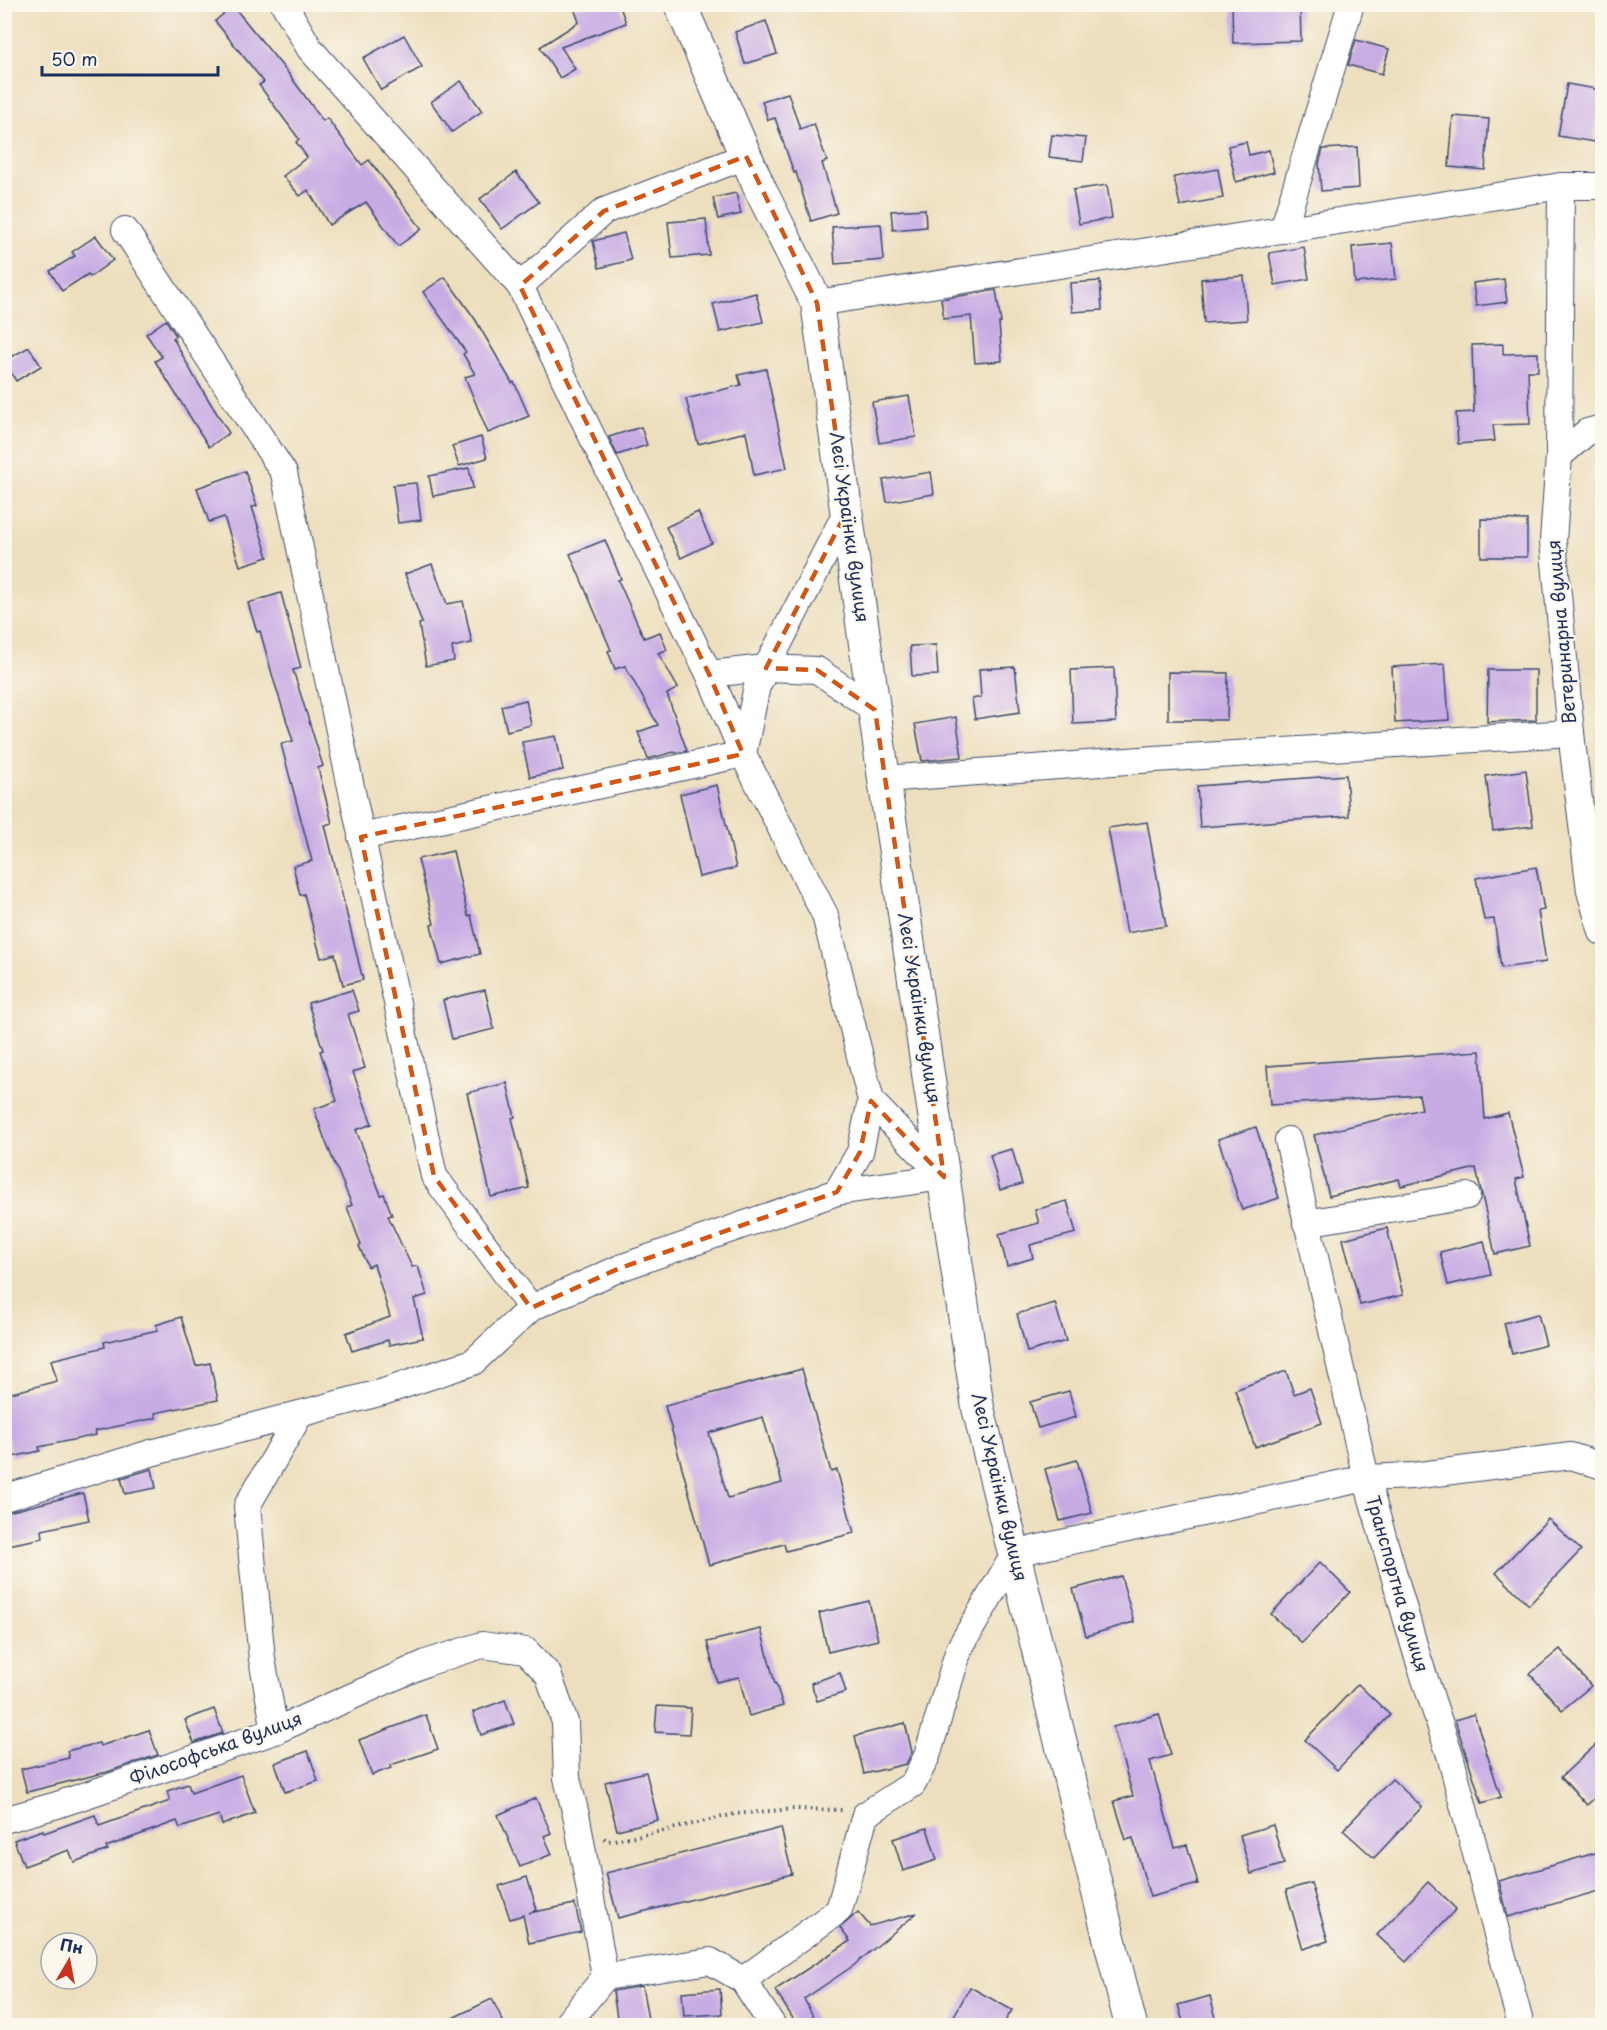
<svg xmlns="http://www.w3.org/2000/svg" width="1607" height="2030" font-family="'Playpen Sans',sans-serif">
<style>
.building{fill:#c7ace4;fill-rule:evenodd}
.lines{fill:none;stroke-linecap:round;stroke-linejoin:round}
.minor-casing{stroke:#3a496c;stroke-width:28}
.tertiary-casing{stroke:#3a496c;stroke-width:34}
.path{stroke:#3a496c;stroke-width:4;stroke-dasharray:1.5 4.5;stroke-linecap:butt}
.minor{stroke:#fff;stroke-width:26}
.tertiary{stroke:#fff;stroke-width:32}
.marked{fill:none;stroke:#d45514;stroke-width:4.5;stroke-dasharray:12 8;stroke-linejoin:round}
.labels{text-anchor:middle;stroke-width:4.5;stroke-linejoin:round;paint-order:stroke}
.street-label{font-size:18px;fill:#1b2f5e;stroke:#fbf7ec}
</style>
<rect width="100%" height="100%" fill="#fbf7ec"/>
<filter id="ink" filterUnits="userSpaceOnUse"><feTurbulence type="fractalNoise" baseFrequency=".0167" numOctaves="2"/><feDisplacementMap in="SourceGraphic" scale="12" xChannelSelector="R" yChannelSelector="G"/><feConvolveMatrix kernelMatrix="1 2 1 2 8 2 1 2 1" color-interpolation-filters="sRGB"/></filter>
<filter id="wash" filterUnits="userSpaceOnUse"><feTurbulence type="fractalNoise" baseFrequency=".008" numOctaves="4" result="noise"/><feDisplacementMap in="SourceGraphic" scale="24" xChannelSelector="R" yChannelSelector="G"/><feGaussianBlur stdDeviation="1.35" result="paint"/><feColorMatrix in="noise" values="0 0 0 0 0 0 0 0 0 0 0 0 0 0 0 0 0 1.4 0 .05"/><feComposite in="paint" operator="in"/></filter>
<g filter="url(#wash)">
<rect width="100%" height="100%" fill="#eddfbe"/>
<g id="blocks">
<!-- building -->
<g class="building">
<polygon points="584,4 619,4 626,23 561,47 575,69 560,78 540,47 579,22 574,8"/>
<polygon points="1300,4 1301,41 1233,43 1232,6"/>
<polygon points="233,6 288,73 323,121 327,118 362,165 369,160 422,229 398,246 366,202 329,225 308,190 300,196 283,176 307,157 296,142 299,139 259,85 264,82 215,21"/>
<polygon points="766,21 777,54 745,64 735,32"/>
<polygon points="404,35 422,67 381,90 363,58"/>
<polygon points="1356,40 1389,49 1382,74 1348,65"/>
<polygon points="461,81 482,111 452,132 431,102"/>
<polygon points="1567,84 1602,90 1594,142 1558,136"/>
<polygon points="788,93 800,129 814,124 827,161 822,163 837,213 811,221 796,172 794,173 775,118 768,120 762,101"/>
<polygon points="1453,116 1489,119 1485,170 1449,167"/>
<polygon points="1052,135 1086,138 1083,161 1049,157"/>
<polygon points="1246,142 1249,155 1269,150 1274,172 1236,182 1228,146"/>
<polygon points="1357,147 1359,188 1321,191 1319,163 1323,149"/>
<polygon points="1218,169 1223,198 1180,206 1174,177"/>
<polygon points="516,172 539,202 502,229 480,199"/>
<polygon points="1107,185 1112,218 1079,224 1073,190"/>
<polygon points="736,193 741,214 718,219 713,198"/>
<polygon points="925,209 926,227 893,230 891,211"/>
<polygon points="706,219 709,255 672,258 668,222"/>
<polygon points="881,224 884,260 835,264 832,227"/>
<polygon points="624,233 631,260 599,268 593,241"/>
<polygon points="96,236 113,260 90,277 88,274 62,291 50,271 75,256 72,252"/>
<polygon points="1392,243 1396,279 1355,283 1352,247"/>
<polygon points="1304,247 1309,279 1275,285 1269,253"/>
<polygon points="1244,276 1247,320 1204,323 1201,279"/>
<polygon points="445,277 475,319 512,383 514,382 529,416 488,433 465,377 475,374 463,354 466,352 423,292"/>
<polygon points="1504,279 1507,302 1476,306 1473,283"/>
<polygon points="1100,281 1102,310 1072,312 1070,283"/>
<polygon points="996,290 1001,323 999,323 1002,361 975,363 971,316 944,319 941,299"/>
<polygon points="756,293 763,322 720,332 713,304"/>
<polygon points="166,320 176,336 173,338 195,378 229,433 209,447 155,361 162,357 146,334"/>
<polygon points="1503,344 1503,354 1538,353 1538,371 1528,371 1530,424 1493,425 1495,441 1458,444 1456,413 1474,412 1472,345"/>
<polygon points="29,347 41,366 16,381 4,361"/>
<polygon points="766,369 787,468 754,475 746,432 698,444 686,399 741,385 738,375"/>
<polygon points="909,396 916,437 879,443 872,402"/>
<polygon points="641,427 647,445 617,455 609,437"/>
<polygon points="481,437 487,458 459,466 452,446"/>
<polygon points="469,468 473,488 433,496 429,476"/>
<polygon points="245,471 257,506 252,507 268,557 240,566 224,517 209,522 197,488"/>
<polygon points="931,472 934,494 887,502 883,480"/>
<polygon points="416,483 421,520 398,523 393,485"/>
<polygon points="698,512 712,543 681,558 666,527"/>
<polygon points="1481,519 1527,520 1527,557 1481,557"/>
<polygon points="605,540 621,579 618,580 644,638 660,632 667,650 658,653 678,688 667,694 687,751 675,753 674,752 648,759 638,732 658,725 625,666 615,669 608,651 611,650 570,554"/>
<polygon points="432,564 447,604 463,601 472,643 452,647 454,661 426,666 419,624 422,623 405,574"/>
<polygon points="281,593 301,668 293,670 323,766 318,768 332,823 325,825 363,980 343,985 335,954 321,958 304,894 300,895 293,866 312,861 281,744 293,741 274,681 260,631 257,632 248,603"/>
<polygon points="936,645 938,675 912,676 910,646"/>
<polygon points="1445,664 1449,720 1395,723 1392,667"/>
<polygon points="1015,667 1020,712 975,719 972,699 981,697 979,669"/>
<polygon points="1114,668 1116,722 1073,724 1071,670"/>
<polygon points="1488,670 1536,670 1536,720 1487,722"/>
<polygon points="1168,672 1228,673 1227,720 1168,720"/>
<polygon points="526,700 531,725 507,731 501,706"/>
<polygon points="956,717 962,757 922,761 915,724"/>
<polygon points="556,736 563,770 530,777 522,742"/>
<polygon points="1526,770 1533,826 1493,831 1486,776"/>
<polygon points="1346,775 1349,816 1200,827 1197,786"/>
<polygon points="717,785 736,868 699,877 680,794"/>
<polygon points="1147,822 1166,926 1127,933 1108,828"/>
<polygon points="453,851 468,916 471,915 480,954 441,964 431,925 434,924 418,859"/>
<polygon points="1536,867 1544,910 1538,911 1546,962 1501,968 1494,919 1484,920 1476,878"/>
<polygon points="352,990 359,1011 348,1014 365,1068 353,1072 372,1124 356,1130 381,1195 384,1194 392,1215 388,1216 412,1267 418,1266 427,1295 414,1299 423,1338 389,1345 388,1340 352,1351 346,1333 390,1317 374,1264 368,1267 359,1246 361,1245 347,1207 352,1205 325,1140 314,1109 337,1101 320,1051 323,1050 308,1003"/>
<polygon points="485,990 494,1029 452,1039 443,1000"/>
<polygon points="1480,1051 1485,1119 1508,1113 1524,1177 1516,1179 1530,1246 1495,1254 1476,1168 1401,1186 1399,1179 1329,1196 1314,1135 1422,1109 1419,1095 1270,1105 1267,1066"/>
<polygon points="507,1083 515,1117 512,1118 529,1188 491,1197 467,1093"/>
<polygon points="1256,1127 1279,1198 1242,1210 1218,1139"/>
<polygon points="1012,1149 1022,1184 1000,1190 990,1155"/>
<polygon points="1067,1201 1076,1233 1030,1245 1033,1258 1007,1266 999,1234 1039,1223 1035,1210"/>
<polygon points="1387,1228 1403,1295 1360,1305 1343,1239"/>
<polygon points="1484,1241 1491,1275 1448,1285 1440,1252"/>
<polygon points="1055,1303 1066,1341 1027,1352 1017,1314"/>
<polygon points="1538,1314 1546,1345 1512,1354 1504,1323"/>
<polygon points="181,1317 196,1366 210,1363 218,1400 155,1413 156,1418 95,1431 96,1435 39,1447 40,1451 12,1457 4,1423 4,1395 57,1381 51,1360 105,1347 104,1342 158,1330 156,1325"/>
<path d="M802,1369L831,1472L837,1470L854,1533L786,1551L784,1544L709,1565L665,1406ZM763,1417L782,1483L728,1498L709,1433Z"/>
<polygon points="1286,1371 1294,1394 1310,1388 1322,1423 1255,1447 1235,1390"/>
<polygon points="1069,1391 1076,1417 1038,1428 1030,1402"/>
<polygon points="1077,1460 1092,1513 1060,1521 1045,1469"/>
<polygon points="152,1469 156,1488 125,1494 121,1478"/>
<polygon points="83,1493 89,1520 42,1530 43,1538 8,1545 4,1528 4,1513"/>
<polygon points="1548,1519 1581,1550 1529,1605 1496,1573"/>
<polygon points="1320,1562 1350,1592 1302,1643 1271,1614"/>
<polygon points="1121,1576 1134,1622 1086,1636 1073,1589"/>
<polygon points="869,1601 878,1640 828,1652 819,1613"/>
<polygon points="761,1629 775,1684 776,1684 783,1706 749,1716 739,1677 717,1682 707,1642"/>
<polygon points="1560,1649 1591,1686 1562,1710 1530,1674"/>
<polygon points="840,1673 846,1692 817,1701 811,1683"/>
<polygon points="1358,1684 1390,1715 1337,1770 1305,1740"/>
<polygon points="505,1700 514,1724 481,1735 473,1712"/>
<polygon points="657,1706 691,1708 689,1734 655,1732"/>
<polygon points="214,1709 223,1733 194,1743 185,1720"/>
<polygon points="1159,1714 1171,1755 1150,1761 1175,1848 1187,1845 1198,1884 1150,1897 1133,1838 1126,1840 1114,1801 1133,1796 1113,1727"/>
<polygon points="1474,1714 1501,1797 1482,1803 1455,1720"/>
<polygon points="426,1715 438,1749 391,1765 391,1768 372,1775 359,1740"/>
<polygon points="905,1723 912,1752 906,1764 864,1774 855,1736"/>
<polygon points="149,1730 158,1755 107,1772 27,1792 21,1769 69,1758 67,1751 99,1743 100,1746"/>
<polygon points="1602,1739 1602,1791 1587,1805 1561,1777"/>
<polygon points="308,1751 318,1781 285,1792 275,1763"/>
<polygon points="646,1772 658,1820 617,1830 605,1782"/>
<polygon points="241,1775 255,1813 222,1825 219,1815 180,1828 177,1821 106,1847 108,1850 74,1862 69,1850 24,1866 14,1840 43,1830 44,1833 95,1815 99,1826 170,1801 167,1791 188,1784 191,1793"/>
<polygon points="1392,1779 1422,1807 1374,1858 1343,1830"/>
<polygon points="536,1798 551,1833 544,1836 552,1854 520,1867 498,1815"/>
<polygon points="1273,1825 1284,1864 1251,1874 1240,1835"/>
<polygon points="781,1828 792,1874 618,1918 606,1873"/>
<polygon points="927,1828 937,1860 903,1871 893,1839"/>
<polygon points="1602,1851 1602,1890 1508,1917 1499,1881"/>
<polygon points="527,1877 537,1910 529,1913 575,1904 581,1932 529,1943 523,1915 510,1919 499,1886"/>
<polygon points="1428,1882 1456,1909 1406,1962 1377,1935"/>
<polygon points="1311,1883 1328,1941 1303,1949 1286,1890"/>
<polygon points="858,1912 870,1926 917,1913 853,1966 804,1999 818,2025 797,2025 775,1990 850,1941 840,1928"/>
<polygon points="642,1986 648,2019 618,2024 613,1991"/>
<polygon points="970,1987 1012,2010 1003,2025 949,2025"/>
<polygon points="720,1989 722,2014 684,2016 682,1992"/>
<polygon points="1210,1996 1218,2025 1184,2025 1178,2005"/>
<polygon points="492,1999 505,2025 438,2025"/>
</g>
</g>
</g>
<g filter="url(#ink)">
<use href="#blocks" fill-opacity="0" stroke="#3a496c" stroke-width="1.5"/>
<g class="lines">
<defs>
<g id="minor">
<polyline points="284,4 310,49 520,286 596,445 709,674 743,754 825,915 871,1101 944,1177"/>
<polyline points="1561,186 1559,456 1553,541 1571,733 1590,891 1602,932"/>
<polyline points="125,230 284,473 434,1176 531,1308"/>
<polyline points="1283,230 1351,4"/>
<polyline points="520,286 604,211 746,156"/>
<polyline points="817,303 1561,186 1602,186"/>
<polyline points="1559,456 1587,432 1602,428"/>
<polyline points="709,674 766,668 817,670 875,710"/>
<polyline points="884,779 1154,759 1571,733"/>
<polyline points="361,837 743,754 757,686 847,511"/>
<polyline points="1288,1140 1366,1478 1417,1655 1450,1755 1521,2026"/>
<polyline points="837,1192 860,1152 871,1101"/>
<polyline points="1306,1223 1467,1196"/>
<polyline points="4,1498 151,1453 383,1392 473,1362 531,1308 620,1268 837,1192 944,1177"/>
<polyline points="275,1731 262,1659 247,1506 300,1414"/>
<polyline points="4,1820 57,1805 275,1731 426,1663 482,1645 526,1651 548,1674 565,1722 567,1778 577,1819 605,1977 565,2026"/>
<polyline points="605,1977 710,1961 743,1980 773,2026"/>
<polyline points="743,1980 839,1910 865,1815 913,1784 927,1756 959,1649 1015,1553 1366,1478 1412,1476 1571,1456 1602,1466"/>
</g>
<polyline id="tertiary" points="680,4 760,189 817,303 884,779 978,1408 1131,2026"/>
</defs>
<!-- minor casing -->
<use href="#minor" class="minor-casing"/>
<!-- tertiary casing -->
<use href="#tertiary" class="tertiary-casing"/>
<!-- path -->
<polyline class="path" points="604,1838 608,1841 663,1831 735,1814 794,1809 842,1810"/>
<!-- minor -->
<use href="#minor" class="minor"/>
<!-- tertiary -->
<use href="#tertiary" class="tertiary"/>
</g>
</g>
<!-- marked area -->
<path class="marked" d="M746,156L817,303L847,511L766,668L817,670L875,710L944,1177L871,1101L860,1152L837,1192L620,1268L531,1308L434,1176L361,837L743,754L709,674L520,286L604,211Z"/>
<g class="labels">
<!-- street labels -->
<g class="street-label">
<text transform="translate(849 527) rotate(82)" y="6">Лесі Українки вулиця</text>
<text transform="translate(1562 632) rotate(-95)" y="6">Ветеринарна вулиця</text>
<text transform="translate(919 1008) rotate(81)" y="6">Лесі Українки вулиця</text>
<text transform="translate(999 1487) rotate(77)" y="6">Лесі Українки вулиця</text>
<text transform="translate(1397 1584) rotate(74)" y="6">Транспортна вулиця</text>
<text transform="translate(216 1749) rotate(-20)" y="6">Філософська вулиця</text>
</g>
</g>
<!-- margin -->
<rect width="1607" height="2030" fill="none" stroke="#fbf7ec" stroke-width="24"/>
<!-- north arrow -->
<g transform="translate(69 1961) rotate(10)"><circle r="28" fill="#fbf7ec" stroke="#a1a7b3" stroke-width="1.5"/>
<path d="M0-4.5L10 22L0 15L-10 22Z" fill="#c8321e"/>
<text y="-9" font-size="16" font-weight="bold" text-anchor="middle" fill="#1b2f5e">Пн</text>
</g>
<!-- scale -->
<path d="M42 66v9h176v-9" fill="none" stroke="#1b2f5e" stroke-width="3"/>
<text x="51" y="66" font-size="18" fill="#1b2f5e" stroke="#fbf7ec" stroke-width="4.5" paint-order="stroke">50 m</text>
</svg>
